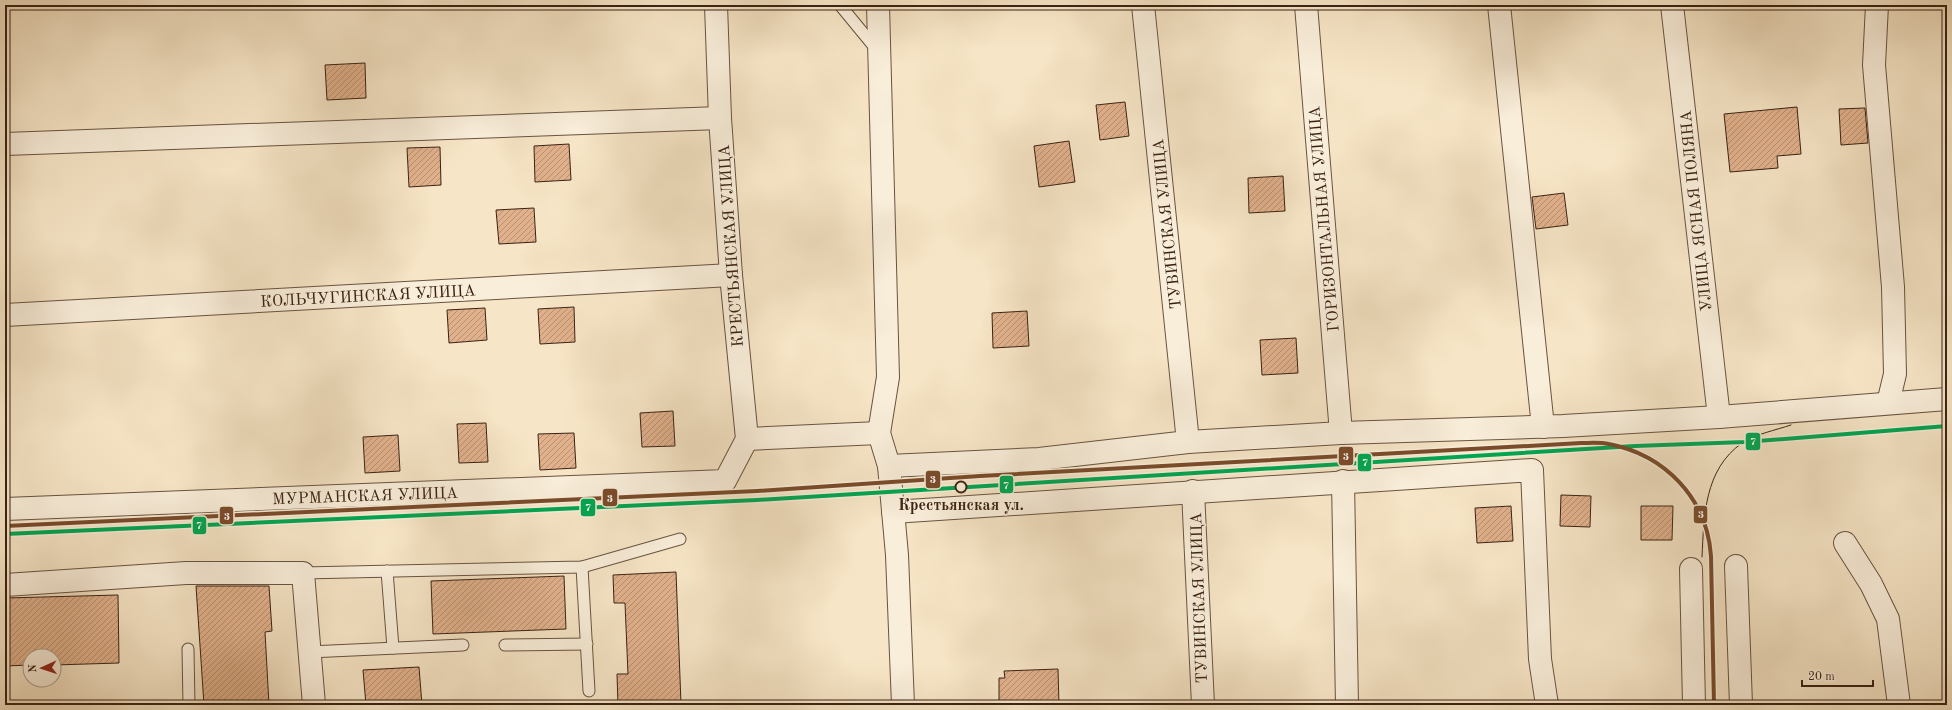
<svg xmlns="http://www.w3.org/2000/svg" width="1952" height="710" font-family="'Old Standard TT',serif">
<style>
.building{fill:url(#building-hatch);stroke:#3a2214}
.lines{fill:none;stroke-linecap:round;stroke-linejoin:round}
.lane-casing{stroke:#695340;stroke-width:13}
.street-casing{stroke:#695340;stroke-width:24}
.lane{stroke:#f9eeda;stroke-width:11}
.street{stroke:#f9eeda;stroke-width:22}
.tram{stroke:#3a2214;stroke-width:1}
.tram-1-casing{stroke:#f9eeda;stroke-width:7}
.tram-2-casing{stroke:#f9eeda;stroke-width:7}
.tram-1{stroke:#00a651;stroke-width:4}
.tram-2{stroke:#7a4b2a;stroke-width:4}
.stop-dot{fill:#f9eeda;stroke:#3a2214;stroke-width:2}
.labels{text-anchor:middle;stroke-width:3;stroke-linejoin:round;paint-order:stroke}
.street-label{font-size:16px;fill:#3a2214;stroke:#f9eeda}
.stop-label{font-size:16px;font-weight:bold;fill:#3a2214;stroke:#f9eeda}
.line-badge{stroke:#f9eeda;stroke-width:1.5}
.badge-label{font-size:11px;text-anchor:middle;font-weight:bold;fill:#fff}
</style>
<defs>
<pattern id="building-hatch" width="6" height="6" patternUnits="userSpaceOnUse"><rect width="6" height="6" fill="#e1b18c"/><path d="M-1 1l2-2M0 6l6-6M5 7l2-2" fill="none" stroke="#b79071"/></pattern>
</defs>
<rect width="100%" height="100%" fill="#f6e5c6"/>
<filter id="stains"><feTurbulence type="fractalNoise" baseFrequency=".005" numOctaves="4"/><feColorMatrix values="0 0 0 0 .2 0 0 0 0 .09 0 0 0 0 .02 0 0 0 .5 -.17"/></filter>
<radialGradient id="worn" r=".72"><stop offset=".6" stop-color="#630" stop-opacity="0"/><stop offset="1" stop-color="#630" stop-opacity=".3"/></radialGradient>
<!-- building -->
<g class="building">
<polygon points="365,63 366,98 327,100 325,65"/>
<polygon points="1125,102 1129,136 1100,140 1096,105"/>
<polygon points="1797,107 1801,154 1777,156 1778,168 1730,172 1724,114"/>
<polygon points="1865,108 1868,143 1841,145 1839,109"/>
<polygon points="1069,141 1075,182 1039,187 1034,146"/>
<polygon points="569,144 571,180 535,182 534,146"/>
<polygon points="440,147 441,185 409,187 407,148"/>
<polygon points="1283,176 1285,211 1249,213 1248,178"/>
<polygon points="1564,193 1568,225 1536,229 1532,197"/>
<polygon points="534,208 536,242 499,244 496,210"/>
<polygon points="574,307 575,342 540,344 538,309"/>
<polygon points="485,308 487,340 449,343 447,310"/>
<polygon points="1027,311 1029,346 993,348 992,313"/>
<polygon points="1296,338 1298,373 1262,375 1260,340"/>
<polygon points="673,411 675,446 642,447 640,413"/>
<polygon points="486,423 488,462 459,463 457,424"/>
<polygon points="574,433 576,468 540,470 538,434"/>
<polygon points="398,435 400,471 365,473 363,437"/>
<polygon points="1561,495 1591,496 1590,527 1560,526"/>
<polygon points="1511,506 1513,541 1477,543 1475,508"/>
<polygon points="1641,506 1673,506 1672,540 1641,540"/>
<polygon points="676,572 681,704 618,705 617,674 628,674 625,603 614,603 613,575"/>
<polygon points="564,576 566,629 433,634 431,581"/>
<polygon points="196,586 269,586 272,631 265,632 269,705 204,705"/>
<polygon points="118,595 119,663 54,665 54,656 30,656 30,665 5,666 5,598"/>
<polygon points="419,667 422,705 366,705 363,670"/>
<polygon points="1058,669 1059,705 999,705 999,678 1005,678 1004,671"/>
</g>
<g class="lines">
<defs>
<g id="lane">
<polyline points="840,5 877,50"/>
<polyline points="582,567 589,691"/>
<polyline points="387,571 393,648"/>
<polyline points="303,573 582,567 680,539"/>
<polyline points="505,645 587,644"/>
<polyline points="188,649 189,705"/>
<polyline points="309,652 463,645"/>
</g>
<g id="street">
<polyline points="878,5 888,377 879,433 889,466 897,555 903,705"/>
<polyline points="1143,5 1188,442"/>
<polyline points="1306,5 1341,433"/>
<polyline points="1499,5 1543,427"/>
<polyline points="1672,5 1719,417"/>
<polyline points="1877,5 1874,65 1893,287 1895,374 1888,403"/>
<polyline points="5,144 720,118"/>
<polyline points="5,315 731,275"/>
<polyline points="747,439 879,433"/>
<polyline points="889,466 1039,459 1188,442 1341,433 1563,426 1719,417 1947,399"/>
<polyline points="1343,481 1347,705"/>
<polyline points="1193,491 1203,705"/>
<polyline points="5,509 725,481 747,439 731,275 720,118 716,5"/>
<polyline points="893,512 1532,470 1540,659 1547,705"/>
<polyline points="1845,543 1871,584 1888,619 1899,705"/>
<polyline points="1736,566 1741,705"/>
<polyline points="1691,569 1694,705"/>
<polyline points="5,585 186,573 303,573 314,705"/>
</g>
</defs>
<!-- lane casing -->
<use href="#lane" class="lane-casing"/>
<!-- street casing -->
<use href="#street" class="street-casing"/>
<!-- lane -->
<use href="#lane" class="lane"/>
<!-- street -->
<use href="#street" class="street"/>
<!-- tram -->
<path class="tram" d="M1702,557C1704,516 1704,470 1742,443C1756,434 1776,430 1791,425"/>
<defs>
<polyline id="tram-1" points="5,534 757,500 1635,446 1745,442 1947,426"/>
<path id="tram-2" d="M5,526L757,491L980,476L1581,443C1590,443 1600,442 1609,444C1665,455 1707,498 1711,556L1714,705"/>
</defs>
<!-- tram-1 casing -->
<use href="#tram-1" class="tram-1-casing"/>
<!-- tram-2 casing -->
<use href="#tram-2" class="tram-2-casing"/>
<!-- tram-1 -->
<use href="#tram-1" class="tram-1"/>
<!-- tram-2 -->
<use href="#tram-2" class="tram-2"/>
</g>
<!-- markers -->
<circle class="stop-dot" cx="961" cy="487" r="5.5"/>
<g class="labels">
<!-- street labels -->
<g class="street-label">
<text transform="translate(1695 211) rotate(-96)" y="6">УЛИЦА ЯСНАЯ ПОЛЯНА</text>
<text transform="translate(1323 219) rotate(-95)" y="6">ГОРИЗОНТАЛЬНАЯ УЛИЦА</text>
<text transform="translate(1166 224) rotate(-96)" y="6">ТУВИНСКАЯ УЛИЦА</text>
<text transform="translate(730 246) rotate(-94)" y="6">КРЕСТЬЯНСКАЯ УЛИЦА</text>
<text transform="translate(368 295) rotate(-3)" y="6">КОЛЬЧУГИНСКАЯ УЛИЦА</text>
<text transform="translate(365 495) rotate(-2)" y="6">МУРМАНСКАЯ УЛИЦА</text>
<text transform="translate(1198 598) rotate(-92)" y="6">ТУВИНСКАЯ УЛИЦА</text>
</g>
<!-- stop labels -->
<g class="stop-label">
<text x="961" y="510">Крестьянская ул.</text>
</g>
</g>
<g class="line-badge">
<rect x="1745" y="432" width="16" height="19" rx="4" fill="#00a651"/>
<rect x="1338" y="446" width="16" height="20" rx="4" fill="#7a4b2a"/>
<rect x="1357" y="453" width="15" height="19" rx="4" fill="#00a651"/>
<rect x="925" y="470" width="16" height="19" rx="4" fill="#7a4b2a"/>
<rect x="999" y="475" width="15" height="19" rx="4" fill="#00a651"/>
<rect x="602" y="488" width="16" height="19" rx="4" fill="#7a4b2a"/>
<rect x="580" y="498" width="16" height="19" rx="4" fill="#00a651"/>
<rect x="1693" y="505" width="15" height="19" rx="4" fill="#7a4b2a"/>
<rect x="219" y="506" width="15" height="19" rx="4" fill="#7a4b2a"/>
<rect x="192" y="516" width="15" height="19" rx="4" fill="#00a651"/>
</g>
<g class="badge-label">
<text x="1753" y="445">7</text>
<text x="1346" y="460">3</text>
<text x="1365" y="466">7</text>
<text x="933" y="483">3</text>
<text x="1006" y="489">7</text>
<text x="610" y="502">3</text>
<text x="588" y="511">7</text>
<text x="1701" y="518">3</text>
<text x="227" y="520">3</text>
<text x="199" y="529">7</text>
</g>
<!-- margin -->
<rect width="1952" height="710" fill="none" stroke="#f6e5c6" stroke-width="20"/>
<rect x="6" y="6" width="1940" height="698" fill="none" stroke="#3a2214" stroke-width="2"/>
<rect x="10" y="10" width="1932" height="690" fill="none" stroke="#3a2214"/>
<!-- north arrow -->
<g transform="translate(42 668) rotate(267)"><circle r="19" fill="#f9eeda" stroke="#ad9c8b"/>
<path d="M0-3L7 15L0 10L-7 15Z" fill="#8f2418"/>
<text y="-6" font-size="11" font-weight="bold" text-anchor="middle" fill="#3a2214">N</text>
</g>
<!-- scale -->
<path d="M1802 680v6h71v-6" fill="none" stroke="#3a2214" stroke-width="2"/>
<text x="1808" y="680" font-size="12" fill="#3a2214" stroke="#f9eeda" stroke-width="3" paint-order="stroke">20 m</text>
<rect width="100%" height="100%" filter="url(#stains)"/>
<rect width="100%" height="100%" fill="url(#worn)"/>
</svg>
